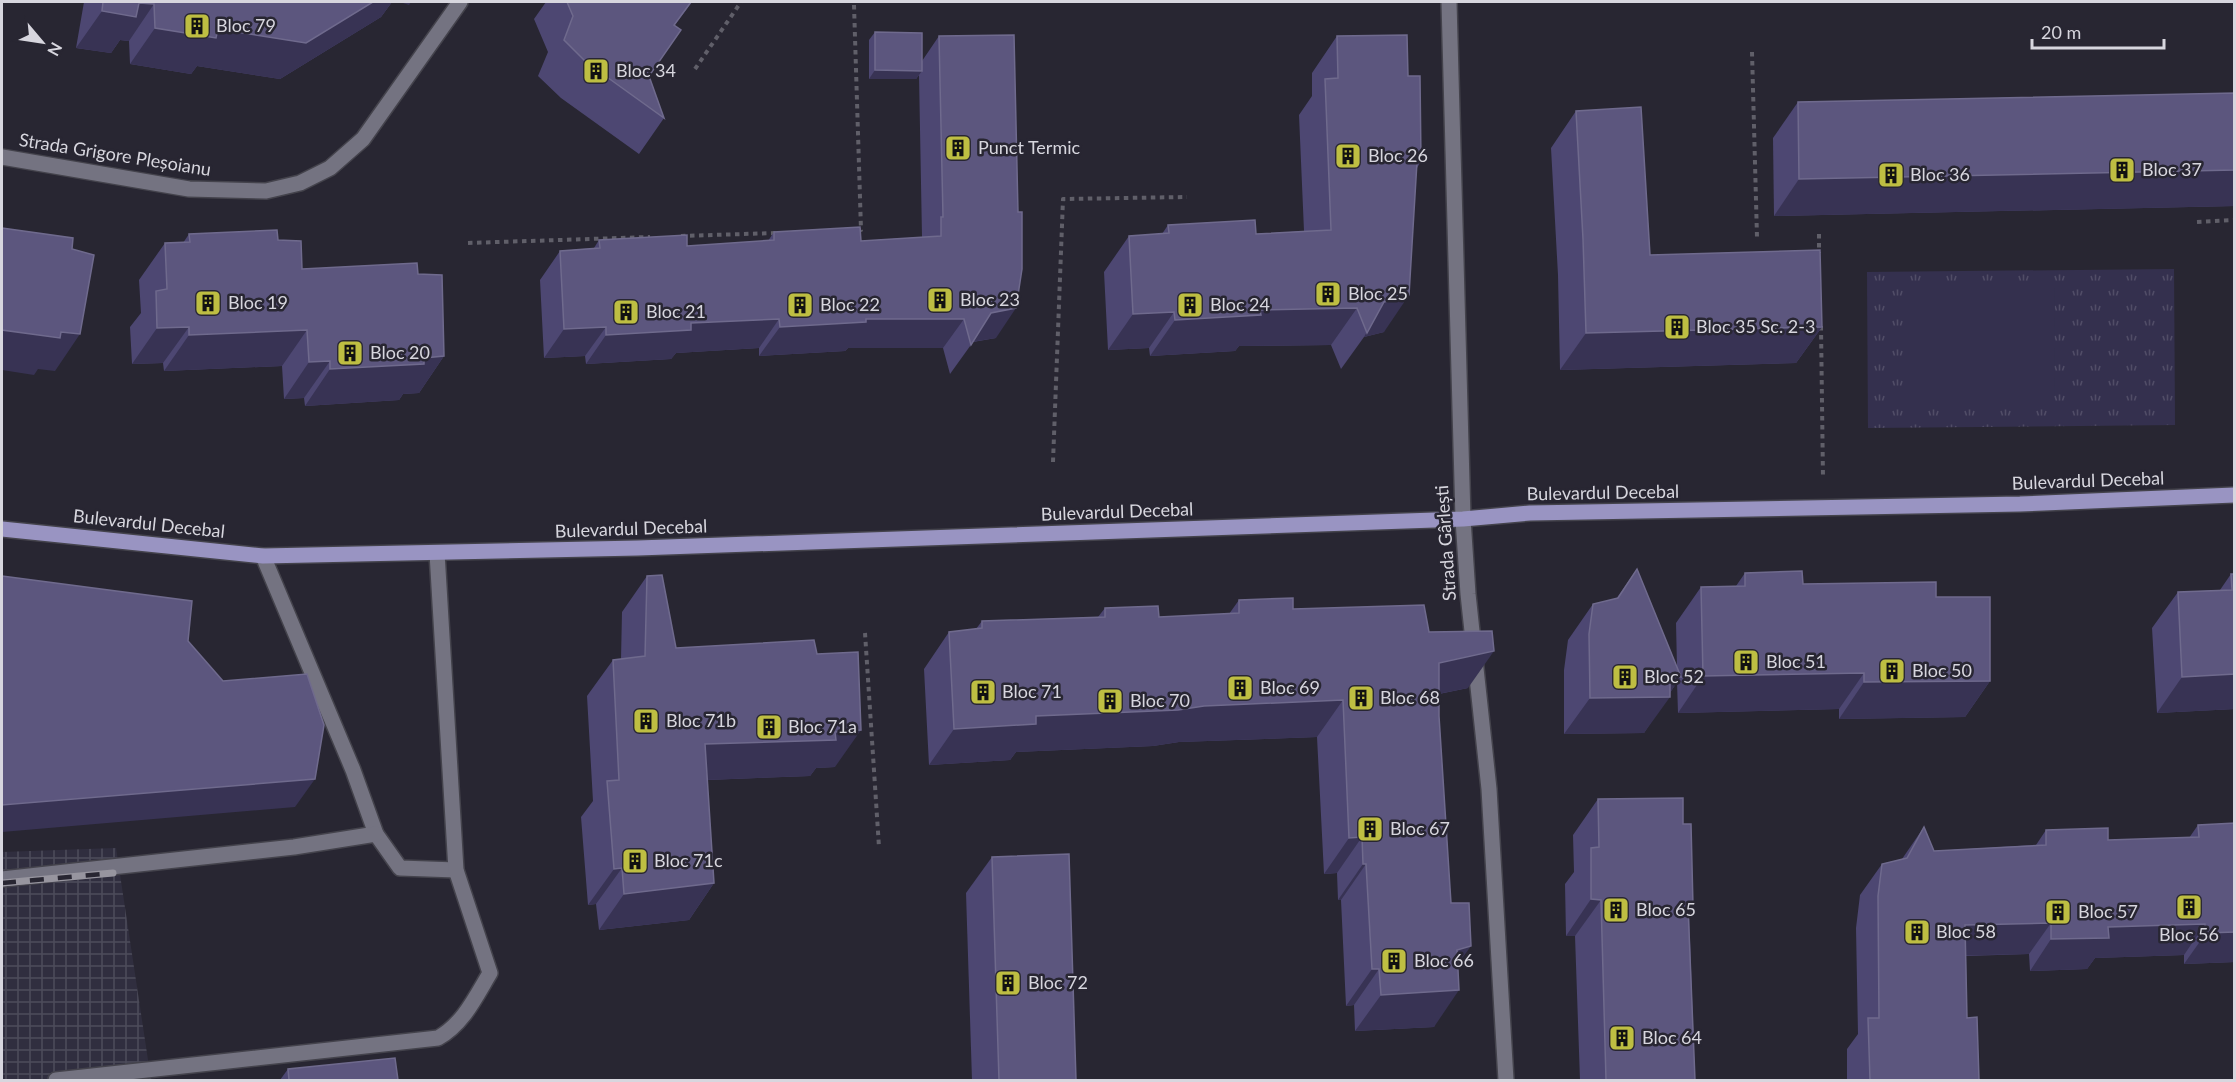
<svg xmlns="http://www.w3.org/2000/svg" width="2236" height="1082" font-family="Lato,sans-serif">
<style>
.industrial{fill:url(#industrial-grid)}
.grass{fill:url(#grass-tufts)}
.green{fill:#34304e}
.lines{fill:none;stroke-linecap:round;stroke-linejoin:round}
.service-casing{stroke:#44434c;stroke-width:18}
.minor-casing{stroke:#44434c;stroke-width:18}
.tertiary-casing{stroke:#44434c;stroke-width:18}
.primary-casing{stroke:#44434c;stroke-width:18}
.path{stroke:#605f69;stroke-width:4;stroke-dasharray:4.5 4.5;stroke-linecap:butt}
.service{stroke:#747381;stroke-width:15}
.minor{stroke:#747381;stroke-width:15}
.tertiary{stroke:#747381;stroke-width:15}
.primary{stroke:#9994c2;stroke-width:15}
.rail-casing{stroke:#97959f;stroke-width:7}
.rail{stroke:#282632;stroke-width:4.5;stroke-dasharray:14;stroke-linecap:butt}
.wall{fill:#4d4772}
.shaded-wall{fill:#383354}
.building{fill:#5c567e;stroke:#6f6a8d;stroke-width:1.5}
.labels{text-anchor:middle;stroke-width:5;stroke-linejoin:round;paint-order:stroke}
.poi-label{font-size:18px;fill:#d7d6de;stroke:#282632;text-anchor:start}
.street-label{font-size:18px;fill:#d7d6de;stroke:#282632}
</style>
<defs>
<pattern id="industrial-grid" width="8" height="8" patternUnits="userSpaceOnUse" patternTransform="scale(1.5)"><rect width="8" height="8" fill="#302e3f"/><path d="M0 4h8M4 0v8" fill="none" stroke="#4d4c5a"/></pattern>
<pattern id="grass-tufts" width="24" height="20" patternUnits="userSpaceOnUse" patternTransform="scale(1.5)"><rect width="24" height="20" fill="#34304e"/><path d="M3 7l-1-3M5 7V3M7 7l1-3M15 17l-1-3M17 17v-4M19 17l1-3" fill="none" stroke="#514d67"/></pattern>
</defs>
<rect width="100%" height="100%" fill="#282632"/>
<!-- industrial -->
<polygon class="industrial" points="116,848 151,1080 2,1080 2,852"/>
<!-- grass -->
<polygon class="grass" points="2174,269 2175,425 1868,428 1867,272"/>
<!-- green -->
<polygon class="green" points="1903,285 2055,285 2054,404 1903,404"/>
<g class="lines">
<defs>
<g id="service">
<polyline points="263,556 353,770 376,834 400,868 456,870"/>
<polyline points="2,879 294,847 376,834"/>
<path d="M56,1080L438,1038C463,1024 475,998 490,973L456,870L437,553"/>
</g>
<polyline id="minor" points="2,157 189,189 266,191 300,183 330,168 363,139 460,2"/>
<polyline id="tertiary" points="1449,2 1463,519 1468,594 1489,789 1506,1080"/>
<polyline id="primary" points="2,529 263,556 638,548 1463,519 1530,513 2020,504 2234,495"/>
</defs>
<!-- service casing -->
<use href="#service" class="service-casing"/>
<!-- minor casing -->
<use href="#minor" class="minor-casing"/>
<!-- tertiary casing -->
<use href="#tertiary" class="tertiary-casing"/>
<!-- primary casing -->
<use href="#primary" class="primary-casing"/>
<!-- path -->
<g class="path">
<polyline points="854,5 861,230 855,230"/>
<polyline points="1752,52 1757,237"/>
<polyline points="695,69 741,2"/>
<polyline points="2197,222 2234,220"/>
<polyline points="1819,234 1819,253"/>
<polyline points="681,236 776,233"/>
<polyline points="468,243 650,237"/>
<polyline points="1821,326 1823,478"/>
<polyline points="1053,462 1063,199 1187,197"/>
<polyline points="865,633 879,847"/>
</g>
<!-- service -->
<use href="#service" class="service"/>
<!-- minor -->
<use href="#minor" class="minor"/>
<!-- tertiary -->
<use href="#tertiary" class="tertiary"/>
<!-- primary -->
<use href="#primary" class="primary"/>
<defs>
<polyline id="rail" points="2,883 113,873"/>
</defs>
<!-- rail casing -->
<use href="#rail" class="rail-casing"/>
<!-- rail -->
<use href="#rail" class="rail"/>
</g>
<!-- wall -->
<g class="wall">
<polygon points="84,2 392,2 381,17 280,79 197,66 191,74 130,64 129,41 120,40 111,53 76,48"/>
<polygon points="546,2 692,2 675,25 649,76 664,118 639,154 561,98 538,76 548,52 534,19"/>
<polygon points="875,32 922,61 939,36 996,338 973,342 950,374 943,348 848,348 845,351 759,356 759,348 676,353 671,359 586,364 585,356 544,358 540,280 560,251 594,248 599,240 687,246 768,241 774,232 861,241 922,237 919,75 916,79 869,79 869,40"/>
<polygon points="1337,36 1408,76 1421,161 1417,168 1384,332 1364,337 1341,369 1331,345 1239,346 1235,351 1150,356 1149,348 1108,350 1104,272 1129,236 1162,234 1168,225 1256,234 1304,231 1299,115 1312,96 1312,73"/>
<polygon points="2235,93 2235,206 1774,216 1773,138 1798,102"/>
<polygon points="1576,111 1650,255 1822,327 1796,363 1560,370 1558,275 1551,148"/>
<polygon points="189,234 278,240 302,269 418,274 444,356 419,393 403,394 399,400 305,406 304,398 284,399 282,366 164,371 163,363 132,364 130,327 141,313 139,280 165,243 183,243"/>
<polygon points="1637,569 1677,667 1676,623 1701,587 1736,586 1745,573 1803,584 1936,597 1990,681 1965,717 1839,719 1839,709 1678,713 1677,682 1644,733 1564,734 1564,670 1568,640 1593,604 1616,599"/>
<polygon points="2231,574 2235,709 2157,713 2152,628 2178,592 2220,590"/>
<polygon points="647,576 676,648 835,767 816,768 810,776 707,780 714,883 689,920 599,930 596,904 588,905 581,817 593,801 587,696 613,660 621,659 622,612"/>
<polygon points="1239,600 1429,632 1468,688 1439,694 1439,716 1451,903 1458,964 1434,1027 1355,1031 1354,1005 1346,1006 1341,900 1338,900 1337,873 1324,874 1317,737 1179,742 1153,746 1016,752 1010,760 929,765 924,669 949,632 976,629 982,621 1098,617 1105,608 1159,617 1229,614"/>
<polygon points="1598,799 1683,824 1689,912 1695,1080 1580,1080 1575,936 1566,936 1565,884 1574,872 1573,835"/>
<polygon points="2198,825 2235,962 2184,964 2184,955 2095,958 2087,969 2030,971 2029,954 1966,956 1967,1018 1979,1080 1847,1080 1847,1049 1858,1034 1856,928 1860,895 1882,864 1902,859 1924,827 1934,851 2036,845 2046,830 2108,840 2189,838"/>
<polygon points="992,857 1076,1080 972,1080 966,893"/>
<polygon points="288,1069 398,1080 280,1080"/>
</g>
<!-- shaded-wall -->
<g class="shaded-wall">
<polygon points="373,2 392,2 381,17 280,79 197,66 191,74 130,64 155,28 218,29"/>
<polygon points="400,2 411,2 409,5"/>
<polygon points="139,3 154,4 129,41 120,40 111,53 76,48 102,11"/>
<polygon points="875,70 922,71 916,79 869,79"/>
<polygon points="2235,170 2235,206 1774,216 1799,179"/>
<polygon points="1409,295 1384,332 1364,337 1384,302"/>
<polygon points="1016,308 996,338 971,342 991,313"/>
<polygon points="1357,308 1331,345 1239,346 1235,351 1150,356 1175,320 1260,310"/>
<polygon points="1174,312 1149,348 1108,350 1133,314"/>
<polygon points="779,319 759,348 676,353 671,359 586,364 606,335 691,323"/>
<polygon points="866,319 964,319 943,348 848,348 845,351 759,356 780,327"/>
<polygon points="189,327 163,363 132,364 157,328"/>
<polygon points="606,327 585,356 544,358 564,329"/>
<polygon points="1822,327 1796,363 1560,370 1586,333"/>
<polygon points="2,330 61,332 80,334 55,371 38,369 34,375 2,370"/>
<polygon points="307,330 282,366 164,371 189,335"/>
<polygon points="444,356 419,393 403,394 399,400 305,406 330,369 424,358"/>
<polygon points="330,361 304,398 284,399 309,362"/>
<polygon points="1494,651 1468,688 1413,699 1439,663"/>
<polygon points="1864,673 1839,709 1678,713 1703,676"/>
<polygon points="2235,674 2235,709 2157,713 2182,677"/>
<polygon points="1670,677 1681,677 1667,697 1670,697 1644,733 1564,734 1590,698"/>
<polygon points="1990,681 1965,717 1839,719 1864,682"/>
<polygon points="1343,700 1317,737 1179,742 1153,746 1016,752 1010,760 929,765 954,729 1036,716 1204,706"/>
<polygon points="861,730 835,767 816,768 810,776 679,781 705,744 835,732"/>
<polygon points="315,779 295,807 2,832 2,805"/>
<polygon points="1362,837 1337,873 1324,874 1349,838"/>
<polygon points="1363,864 1366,864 1341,900 1338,900"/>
<polygon points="622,868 596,904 588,905 614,869"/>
<polygon points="714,883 689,920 599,930 624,894"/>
<polygon points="1591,899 1601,900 1575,936 1566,936"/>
<polygon points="2051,923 2029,954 1943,956 1965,925"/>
<polygon points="2205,924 2184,955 2095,958 2087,969 2030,971 2051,939 2108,927"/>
<polygon points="2235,932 2235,962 2184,964 2206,933"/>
<polygon points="1471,946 1445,982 1457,950"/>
<polygon points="1372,969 1379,969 1354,1005 1346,1006"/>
<polygon points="1459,990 1434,1027 1355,1031 1381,995"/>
</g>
<!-- building -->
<g class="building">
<polygon points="103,2 373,2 306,43 218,29 216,38 155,28 154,4 139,3 136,17 102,11"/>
<polygon points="567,2 691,2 674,25 681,30 649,76 664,118 586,62 564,40 573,16"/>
<polygon points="875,32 922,33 922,71 875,70"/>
<polygon points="1014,35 1018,212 1022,212 1022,269 1016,308 991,313 971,345 964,319 866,319 866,322 780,327 779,319 691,323 691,330 606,335 606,327 564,329 560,251 600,248 599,240 687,235 687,246 774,240 774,232 860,227 861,241 941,236 941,217 943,217 939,36"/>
<polygon points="1407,35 1408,76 1420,76 1421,161 1417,162 1409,295 1384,302 1367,333 1357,308 1260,310 1261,315 1175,320 1174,312 1133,314 1129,236 1169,233 1168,225 1255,220 1256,234 1331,230 1325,79 1338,78 1337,36"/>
<polygon points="2235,93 2235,170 1799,179 1798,102"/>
<polygon points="1641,107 1650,255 1820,250 1822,327 1586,333 1583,239 1576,111"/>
<polygon points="2,228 73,238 72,249 94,255 80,334 61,332 60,338 2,330"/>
<polygon points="277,230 278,240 301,241 302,269 417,263 418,274 442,275 444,356 424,358 424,364 330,369 330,361 309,362 307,330 189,335 189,327 157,328 156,291 167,289 165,243 190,242 189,234"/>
<polygon points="1637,569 1681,677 1670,677 1670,697 1590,698 1589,634 1593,604 1618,598"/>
<polygon points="1802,571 1803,584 1936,582 1936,597 1990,597 1990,681 1864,682 1864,673 1703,676 1701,587 1745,586 1745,573"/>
<polygon points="2231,574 2235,574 2235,674 2182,677 2178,592 2232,590"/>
<polygon points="662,575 676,648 814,640 817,654 858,652 861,730 835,732 836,740 705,744 714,883 624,894 622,868 614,869 607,781 619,780 613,660 645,656 647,576"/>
<polygon points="2,576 192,601 188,641 223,681 307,674 324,725 315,779 2,805"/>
<polygon points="1293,598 1293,609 1424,605 1429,632 1492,631 1494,651 1439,663 1439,716 1451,903 1469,903 1471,946 1457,950 1459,990 1381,995 1379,969 1372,969 1366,864 1363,864 1362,837 1349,838 1343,700 1204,706 1178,710 1036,716 1036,724 954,729 949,632 982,628 982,621 1105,617 1105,608 1158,606 1159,617 1239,613 1239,600"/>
<polygon points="1683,798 1683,824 1691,824 1693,906 1688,906 1695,1080 1606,1080 1601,900 1591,899 1591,848 1599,847 1598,799"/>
<polygon points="2235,823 2235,932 2206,933 2205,924 2108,927 2109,938 2051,939 2051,923 1965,925 1967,1018 1977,1017 1979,1080 1870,1080 1868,1018 1879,1018 1878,896 1882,864 1907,858 1924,827 1934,851 2046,845 2046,830 2108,828 2108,840 2199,837 2198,825"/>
<polygon points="1069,854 1076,1080 999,1080 992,857"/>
<polygon points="395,1058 398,1080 289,1080 288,1069"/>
</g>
<!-- icons -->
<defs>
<symbol id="building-square" viewBox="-11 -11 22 22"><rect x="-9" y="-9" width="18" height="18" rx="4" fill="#bebe42" stroke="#282632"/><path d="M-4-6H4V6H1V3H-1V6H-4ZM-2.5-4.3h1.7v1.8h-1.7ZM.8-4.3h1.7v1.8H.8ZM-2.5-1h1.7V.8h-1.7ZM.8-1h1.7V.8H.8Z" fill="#111"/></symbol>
</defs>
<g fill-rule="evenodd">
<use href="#building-square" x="182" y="11" width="30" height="30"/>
<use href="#building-square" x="581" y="56" width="30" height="30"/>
<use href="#building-square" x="943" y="133" width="30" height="30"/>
<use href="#building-square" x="1333" y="141" width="30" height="30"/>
<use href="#building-square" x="2107" y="155" width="30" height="30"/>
<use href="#building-square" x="1876" y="160" width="30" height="30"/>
<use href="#building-square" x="1313" y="279" width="30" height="30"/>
<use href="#building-square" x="925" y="285" width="30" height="30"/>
<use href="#building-square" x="193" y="288" width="30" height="30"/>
<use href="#building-square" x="785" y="290" width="30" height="30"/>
<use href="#building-square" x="1175" y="290" width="30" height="30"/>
<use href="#building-square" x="611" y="297" width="30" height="30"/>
<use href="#building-square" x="1662" y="312" width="30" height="30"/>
<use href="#building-square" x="335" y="338" width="30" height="30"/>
<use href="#building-square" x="1731" y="647" width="30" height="30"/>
<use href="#building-square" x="1877" y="656" width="30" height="30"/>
<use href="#building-square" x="1610" y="662" width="30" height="30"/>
<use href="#building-square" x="1225" y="673" width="30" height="30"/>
<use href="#building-square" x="968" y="677" width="30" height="30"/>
<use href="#building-square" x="1346" y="683" width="30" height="30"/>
<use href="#building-square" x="1095" y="686" width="30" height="30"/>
<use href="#building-square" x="631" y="706" width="30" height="30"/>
<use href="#building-square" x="754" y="712" width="30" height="30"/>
<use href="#building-square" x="1355" y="814" width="30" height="30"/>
<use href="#building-square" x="620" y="846" width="30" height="30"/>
<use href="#building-square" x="2174" y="892" width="30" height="30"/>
<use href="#building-square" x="1601" y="895" width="30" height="30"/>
<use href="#building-square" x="2043" y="897" width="30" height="30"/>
<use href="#building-square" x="1902" y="917" width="30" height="30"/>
<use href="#building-square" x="1379" y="946" width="30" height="30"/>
<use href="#building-square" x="993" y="968" width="30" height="30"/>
<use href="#building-square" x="1607" y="1023" width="30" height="30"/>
</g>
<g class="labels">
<!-- poi labels -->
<g class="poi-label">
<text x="216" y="32">Bloc 79</text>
<text x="616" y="77">Bloc 34</text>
<text x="978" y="154">Punct Termic</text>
<text x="1368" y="162">Bloc 26</text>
<text x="2142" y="176">Bloc 37</text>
<text x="1910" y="181">Bloc 36</text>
<text x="1348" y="300">Bloc 25</text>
<text x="960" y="306">Bloc 23</text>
<text x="228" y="309">Bloc 19</text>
<text x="820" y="311">Bloc 22</text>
<text x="1210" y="311">Bloc 24</text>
<text x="646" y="318">Bloc 21</text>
<text x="1696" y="333">Bloc 35 Sc. 2-3</text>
<text x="370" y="359">Bloc 20</text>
<text x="1766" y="668">Bloc 51</text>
<text x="1912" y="677">Bloc 50</text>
<text x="1644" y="683">Bloc 52</text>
<text x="1260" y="694">Bloc 69</text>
<text x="1002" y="698">Bloc 71</text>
<text x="1380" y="704">Bloc 68</text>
<text x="1130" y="707">Bloc 70</text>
<text x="666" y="727">Bloc 71b</text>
<text x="788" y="733">Bloc 71a</text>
<text x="1390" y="835">Bloc 67</text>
<text x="654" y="867">Bloc 71c</text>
<text x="1636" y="916">Bloc 65</text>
<text x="2078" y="918">Bloc 57</text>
<text x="1936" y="938">Bloc 58</text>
<text x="2189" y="941" text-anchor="middle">Bloc 56</text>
<text x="1414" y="967">Bloc 66</text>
<text x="1028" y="989">Bloc 72</text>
<text x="1642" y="1044">Bloc 64</text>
</g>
<!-- street labels -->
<g class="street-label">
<text transform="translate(115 155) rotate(9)" y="6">Strada Grigore Pleșoianu</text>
<text transform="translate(2088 481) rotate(-2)" y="6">Bulevardul Decebal</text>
<text transform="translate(1603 493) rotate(-1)" y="6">Bulevardul Decebal</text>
<text transform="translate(1117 512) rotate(-2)" y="6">Bulevardul Decebal</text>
<text transform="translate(149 524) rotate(6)" y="6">Bulevardul Decebal</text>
<text transform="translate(631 529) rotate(-2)" y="6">Bulevardul Decebal</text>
<text transform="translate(1446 543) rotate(-94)" y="6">Strada Gârlești</text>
</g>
</g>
<!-- border -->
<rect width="2236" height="1082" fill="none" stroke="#d7d6de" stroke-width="6"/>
<!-- north arrow -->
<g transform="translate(42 42) rotate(119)" stroke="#282632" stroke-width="4.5" paint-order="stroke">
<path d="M0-4.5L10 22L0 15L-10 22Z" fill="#d7d6de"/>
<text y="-9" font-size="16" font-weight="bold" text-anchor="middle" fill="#d7d6de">N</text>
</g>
<!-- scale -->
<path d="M2032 39v9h132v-9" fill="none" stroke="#d7d6de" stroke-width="3"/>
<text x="2041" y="39" font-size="18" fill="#d7d6de" stroke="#282632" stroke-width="4.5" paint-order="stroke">20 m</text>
</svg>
